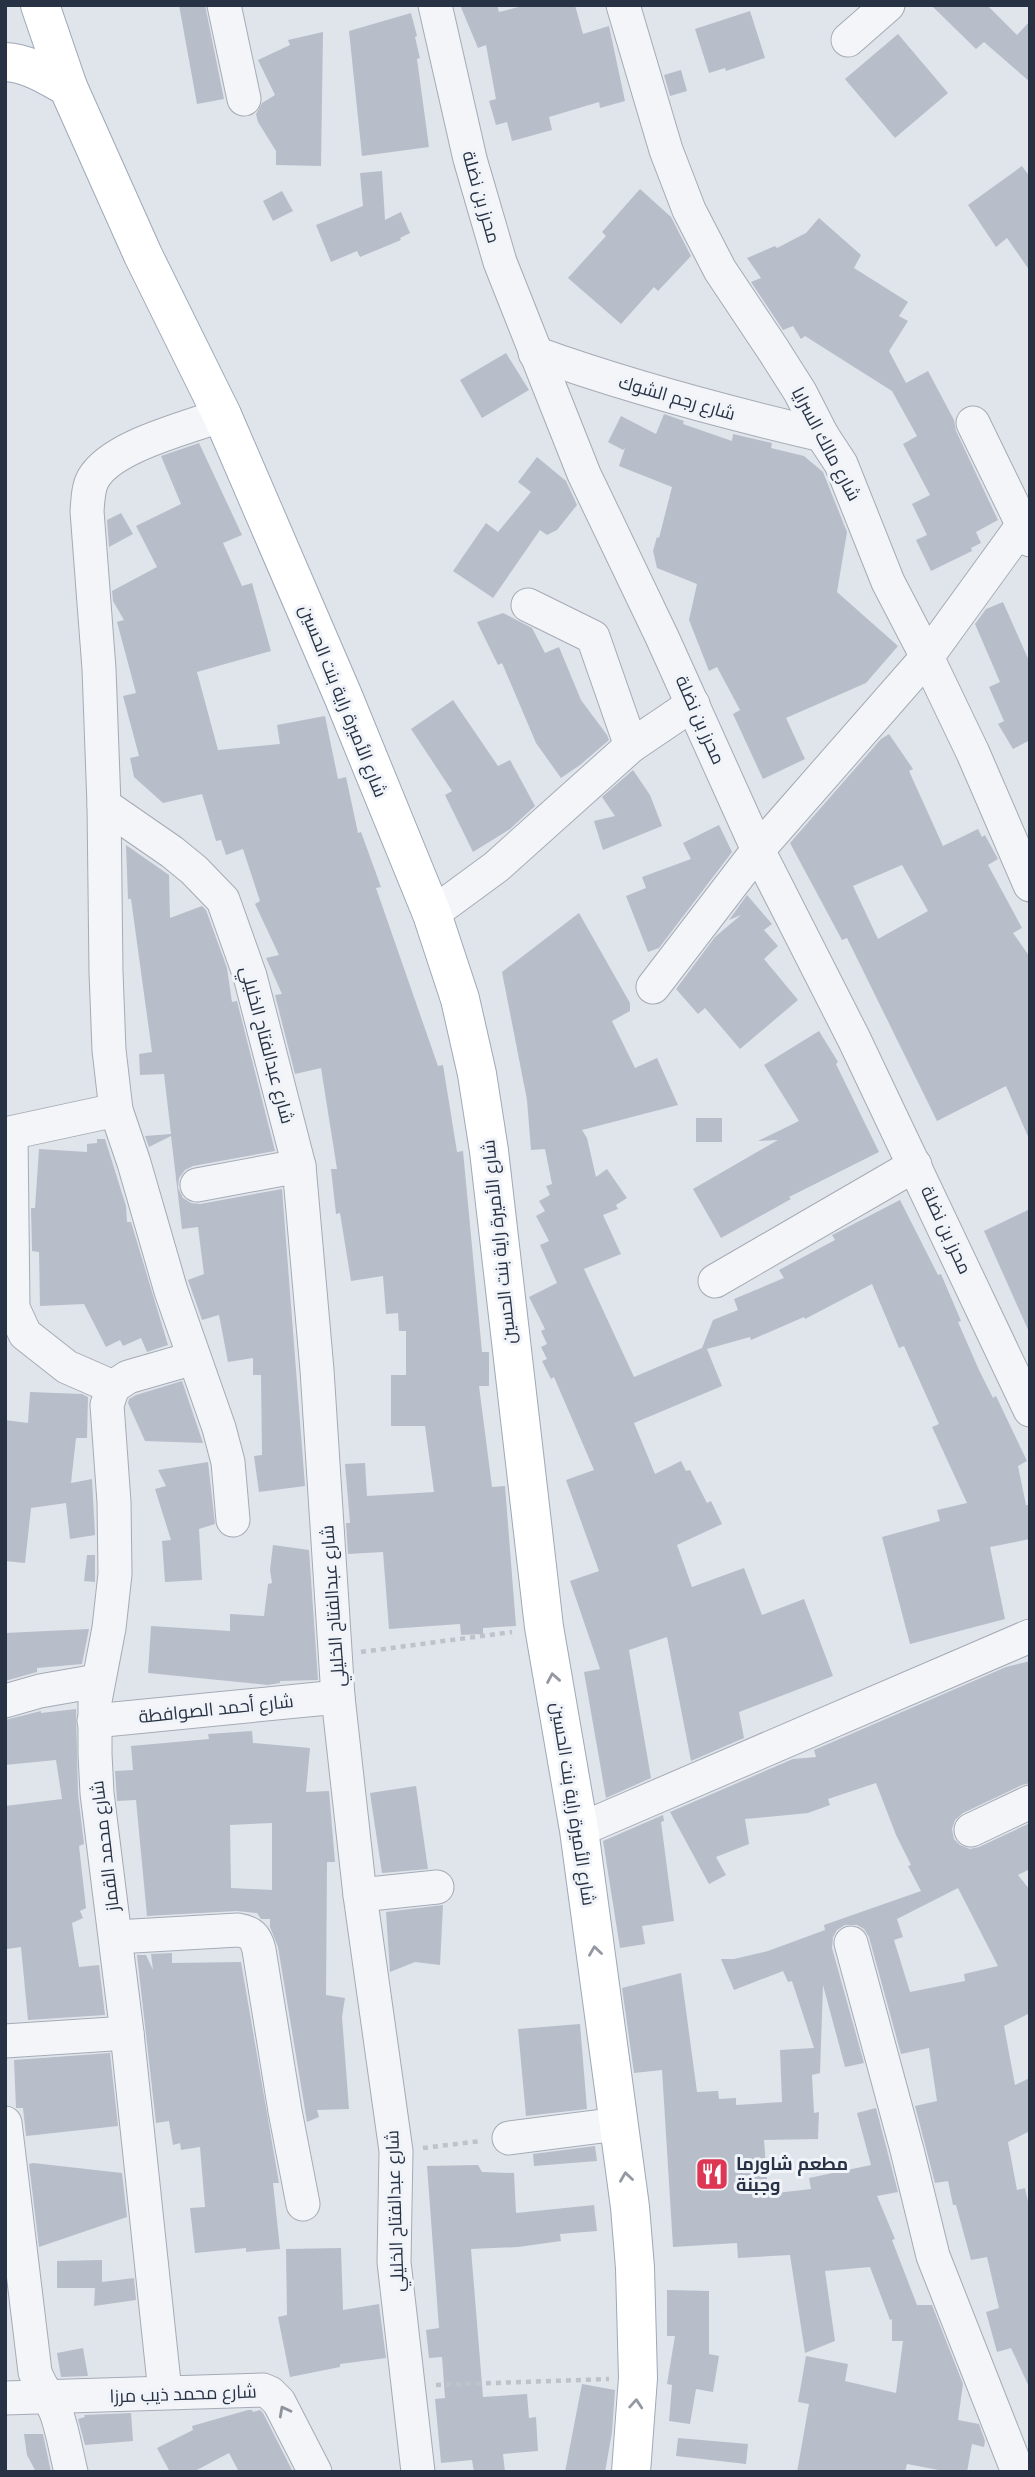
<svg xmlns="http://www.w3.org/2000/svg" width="1035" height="2477" font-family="Roboto,Cairo,sans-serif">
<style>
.building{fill:#b7bec9;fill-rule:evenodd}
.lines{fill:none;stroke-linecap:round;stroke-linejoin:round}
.minor-casing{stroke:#a5abb6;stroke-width:35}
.major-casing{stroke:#9ea9b8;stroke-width:40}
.path{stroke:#bec2c9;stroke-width:4.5;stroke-dasharray:5 5;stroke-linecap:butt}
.minor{stroke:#f3f5f8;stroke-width:33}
.major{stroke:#fff;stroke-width:38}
.oneway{stroke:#9398a2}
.oneway2{stroke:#8d949e}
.labels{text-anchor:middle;stroke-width:6;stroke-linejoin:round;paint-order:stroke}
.street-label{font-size:18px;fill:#273244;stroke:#f0f3f8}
.poi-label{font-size:18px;font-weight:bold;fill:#273244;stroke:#f0f3f8;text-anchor:start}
</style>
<rect width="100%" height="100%" fill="#e0e4eb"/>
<!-- building -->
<g class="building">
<polygon points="179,5 205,5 224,99 197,104"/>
<polygon points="460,5 497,5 499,12 526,5 575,5 583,34 609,26 625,101 600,108 599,102 549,117 552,130 512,141 507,122 496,125 489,101 496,99 486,45 478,48"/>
<polygon points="931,5 987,5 1017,35 1030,21 1030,82 984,42 976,49"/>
<polygon points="750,11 765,58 726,71 725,68 709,73 695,29"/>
<polygon points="411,13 417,36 415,37 420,58 417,59 429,147 362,156 349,31"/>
<polygon points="323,32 321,166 276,165 276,151 258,122 256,114 262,103 275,95 258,60 290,45 288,40"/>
<polygon points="898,34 948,93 895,138 845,79"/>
<polygon points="681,70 687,91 670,96 664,75"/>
<polygon points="1022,166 1030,177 1030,271 1007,238 996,247 968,205"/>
<polygon points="382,171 385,220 401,212 410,233 400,238 401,240 360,257 357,251 331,262 316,225 363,206 360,173"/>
<polygon points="640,189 671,217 691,256 658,291 654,287 621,324 568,278 606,236 602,232"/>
<polygon points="282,191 293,211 273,221 263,201"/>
<polygon points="819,218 861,255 854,268 908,302 899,316 908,321 889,351 906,383 928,371 954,420 956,431 998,520 976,532 981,543 971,548 972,551 931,571 916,540 927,535 912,504 930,495 903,444 917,436 892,391 805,336 801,339 793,326 783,330 751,282 761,278 747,258 775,246 777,248 806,233"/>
<polygon points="506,353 529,390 482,418 460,380"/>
<polygon points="664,414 684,421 683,424 732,441 733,434 772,443 771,448 804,456 823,472 847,532 837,592 898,646 866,683 786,718 805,759 763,779 733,714 740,710 717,667 709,671 689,620 697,584 657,568 653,551 657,537 659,538 672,487 619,466 625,448 623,450 608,442 621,416 656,434"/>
<polygon points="199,443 242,535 223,543 242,586 252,583 271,651 197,672 218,750 280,744 277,725 325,716 338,779 346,777 358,833 361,832 381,887 376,888 438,1066 443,1065 457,1152 463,1151 482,1352 489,1352 489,1386 479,1386 492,1487 505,1486 516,1626 483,1628 483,1634 461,1635 460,1624 389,1629 383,1552 348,1554 346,1523 350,1523 345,1464 365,1463 367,1496 434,1492 425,1426 391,1426 391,1375 406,1375 406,1331 399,1331 398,1313 386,1314 383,1276 351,1281 340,1213 336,1214 331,1169 337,1169 321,1068 295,1074 275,995 282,994 266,958 279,955 255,904 260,901 243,849 226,855 221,840 216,841 202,794 163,803 134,777 130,758 139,756 123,696 136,693 117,622 124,620 113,601 112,591 157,567 136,526 181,504 161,456"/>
<polygon points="537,457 566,481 577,505 557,530 547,535 540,530 493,598 453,571 486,523 498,532 531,492 518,482"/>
<polygon points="121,513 133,534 109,547 107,520"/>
<polygon points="1003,602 1030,663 1030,740 1013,749 998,724 1004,721 989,687 1000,682 975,624 986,609"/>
<polygon points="503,613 532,628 545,653 559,647 581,700 607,735 609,740 580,765 561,778 536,743 502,663 498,665 477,622"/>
<polygon points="453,700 498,766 510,760 535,806 510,829 473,852 445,795 452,791 411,729"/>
<path d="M889,734L913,769L909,771L943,846L978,829L982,837L985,835L998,859L988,865L1022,928L1013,933L1030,957V1141L1006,1086L937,1121L847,938L842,940L790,843L881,739ZM902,865L928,911L878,939L853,886Z"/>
<polygon points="633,770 650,795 662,826 603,850 594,821 615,816 602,797"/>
<polygon points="719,825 732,852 659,948 648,952 626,896 646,888 642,877 691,859 683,843"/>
<polygon points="126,845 169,875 170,918 202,906 206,910 227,968 232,1002 237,1001 275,1151 193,1166 185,1170 179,1178 178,1188 183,1198 191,1203 200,1204 282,1189 305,1486 259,1492 254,1456 262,1455 261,1375 253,1375 253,1358 228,1362 219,1315 202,1320 188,1280 204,1274 198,1227 182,1229 171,1136 149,1147 145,1136 171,1134 164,1074 140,1075 139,1054 152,1052 131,899 128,899"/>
<polygon points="747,895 772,924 764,930 778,946 764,959 798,1000 740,1049 705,1008 698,1014 676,989 715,937 741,915 729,920"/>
<polygon points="579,913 630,1003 630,1011 612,1021 635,1068 657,1058 678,1105 582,1130 587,1138 596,1177 607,1169 627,1198 616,1205 618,1209 603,1215 621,1254 584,1269 634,1377 702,1348 713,1320 738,1310 734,1299 784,1278 779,1270 835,1240 832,1235 840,1231 900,1200 938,1275 941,1274 961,1321 958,1322 979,1370 993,1398 996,1396 1027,1461 1018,1466 1026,1505 1030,1505 1030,1539 990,1547 1005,1619 910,1644 882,1537 940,1521 937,1510 967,1503 932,1427 939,1424 904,1346 899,1348 872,1284 805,1319 804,1317 751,1340 750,1337 707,1349 722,1386 634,1423 655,1474 681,1461 686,1471 690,1470 707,1503 711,1501 722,1524 677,1545 692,1587 744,1568 762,1615 804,1599 833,1676 739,1712 744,1738 691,1761 667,1637 629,1650 651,1778 606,1798 584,1672 600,1669 570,1581 599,1571 566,1480 594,1470 554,1377 551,1379 542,1361 547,1359 541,1347 547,1344 541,1331 545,1329 529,1297 557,1283 540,1245 549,1241 536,1216 545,1211 539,1201 550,1195 546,1186 552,1184 545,1149 531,1150 527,1100 502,972"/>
<polygon points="819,1031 838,1062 836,1064 879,1152 789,1197 791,1199 721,1238 693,1189 778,1140 758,1141 799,1121 764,1065"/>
<rect x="696" y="1118" width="26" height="24"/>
<polygon points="97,1139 105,1139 126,1206 127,1222 131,1222 168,1345 147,1352 141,1338 123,1346 120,1340 106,1347 84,1304 40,1306 39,1252 32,1251 31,1208 35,1208 39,1149 87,1152 87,1144 97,1143"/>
<polygon points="1030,1209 1030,1334 984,1231"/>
<polygon points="182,1381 203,1443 145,1441 128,1403 129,1399 136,1395"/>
<polygon points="30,1392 82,1394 88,1397 87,1438 76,1438 71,1483 92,1479 95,1535 70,1539 66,1503 31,1508 25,1563 5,1561 5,1420 28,1423"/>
<polygon points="208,1462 215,1524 199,1529 202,1580 165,1582 162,1541 171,1540 155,1489 166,1486 158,1470"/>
<polygon points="273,1545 309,1550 318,1680 280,1681 280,1683 268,1685 148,1673 151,1626 230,1631 230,1614 264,1616 268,1584 272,1583 270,1570"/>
<polygon points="87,1555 95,1555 95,1582 84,1581"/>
<polygon points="89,1629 82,1664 37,1668 37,1672 5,1681 5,1633"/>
<path d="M1030,1661V1783L1022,1785L963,1813L955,1820L952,1829L954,1839L960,1845L970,1849L979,1847L1030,1823V1869L1018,1875L1030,1890V2013L1004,2026L1015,2085L1030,2078V2131L1008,2142L1017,2190L1025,2188L1030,2211V2389L1011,2348L997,2352L986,2312L999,2308L987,2257L971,2260L956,2205H953L948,2181L935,2183L915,2106L937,2101L929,2048L901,2054L869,1937L864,1929L857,1925H845L837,1930L833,1937L832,1948L864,2063L845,2067L823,1985L820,2073L812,2075L814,2113L819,2112L818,2139L764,2140L768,2194L811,2189L809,2178L871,2165L857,2113L876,2108L898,2192L877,2196L895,2239L892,2240L917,2305H932L963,2384L958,2420L979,2424L985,2441L984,2447L972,2444L967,2472H949L907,2464L905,2472H797L809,2404L798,2402L806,2356L848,2364L845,2381L896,2393L903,2341H892V2319L890,2320L870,2267L825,2271L835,2341L805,2353L790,2255L738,2258L737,2243L673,2247L662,2070L634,2073L622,1988L681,1973L697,2092L718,2091L719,2099L736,2098V2105L782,2102L780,2050L814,2048L792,1981L788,1982L783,1971L734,1990L721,1959H734L768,1951L825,1930L824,1925L921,1891L908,1866L911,1865L896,1835L876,1783L828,1799L830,1805L808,1813L745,1819L749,1844L716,1857L726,1875L709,1884L670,1812L793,1759L816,1757L814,1750L1006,1667ZM958,1888L998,1966L964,1974L965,1981L910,1992L894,1940L903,1937L897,1919Z"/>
<polygon points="76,1709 78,1794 84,1844 79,1846 86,1908 80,1911 83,1918 72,1923 79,1967 99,1965 105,2015 28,2020 21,1947 7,1949 5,1937 5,1806 62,1799 56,1760 5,1765 5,1720 41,1711 41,1713"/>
<path d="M252,1731L253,1743L310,1748L306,1792L329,1791L335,1862H327L326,1995L345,1998L342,2017L349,2109L317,2110L319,2117L307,2122L278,1947L270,1927V1919H261L257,1913L237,1911L147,1916L136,1800L117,1801L115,1771L133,1770L131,1746L209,1739L208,1734ZM272,1823V1890L231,1888L230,1825Z"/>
<polygon points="416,1786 428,1869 382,1873 370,1793"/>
<polygon points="663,1815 664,1821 661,1822 674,1921 642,1926 645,1944 620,1948 603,1841"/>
<polygon points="443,1905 440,1965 415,1962 390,1972 386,1912"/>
<polygon points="172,1953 172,1963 241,1962 279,2183 273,2183 280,2249 246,2252 246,2248 195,2253 190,2208 205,2207 200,2147 181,2150 180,2143 173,2145 169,2121 156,2123 137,1955 146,1955 153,1970 151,1954"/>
<polygon points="580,2024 587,2109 526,2116 518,2029"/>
<polygon points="110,2053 118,2126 26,2136 23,2108 16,2108 14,2060"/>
<polygon points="595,2146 597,2161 534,2166 533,2154"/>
<polygon points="33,2163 122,2173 127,2217 39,2247 29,2164"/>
<polygon points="478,2165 482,2172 514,2173 516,2213 594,2205 597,2231 560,2234 561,2241 518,2247 471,2249 483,2397 527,2394 529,2418 536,2417 538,2451 503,2454 505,2472 474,2472 472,2460 441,2463 435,2399 445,2398 442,2357 429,2358 426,2330 439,2328 427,2166"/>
<polygon points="341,2248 343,2310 379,2304 386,2358 340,2364 340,2367 290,2377 278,2317 287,2315 286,2249"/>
<polygon points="102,2260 102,2282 134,2278 136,2300 94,2306 95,2288 57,2288 57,2261"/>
<polygon points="667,2290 709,2291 709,2354 719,2356 713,2392 696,2389 690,2424 669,2421 672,2385 667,2384 675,2336 667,2336"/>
<polygon points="83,2348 88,2376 61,2377 57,2353"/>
<polygon points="582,2384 615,2390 612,2432 605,2472 565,2472"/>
<polygon points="248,2410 252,2410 253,2412 260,2410 263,2413 293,2472 239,2472 229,2453 193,2472 170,2472 157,2448 193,2430 192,2426"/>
<polygon points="131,2413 133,2441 85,2445 78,2419 85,2417 84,2415"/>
<polygon points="24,2434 43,2434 51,2472 36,2472 27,2455"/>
<polygon points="678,2438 748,2444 746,2464 676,2456"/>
</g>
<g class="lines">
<defs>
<g id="minor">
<polyline points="224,5 244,99"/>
<polyline points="435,5 470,159 500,262 584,474 662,637 758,850 854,1039 1030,1410"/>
<polyline points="623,5 666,150 689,210 720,270 774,351 800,392 822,435 841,464 888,582 927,657 973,753 1030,885"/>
<polyline points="848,40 888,5"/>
<path d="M535,353C629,387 724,412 822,435"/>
<path d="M222,415C187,428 111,446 93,479C88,488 88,500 87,511L99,669L104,805L106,972L109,1050L116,1110L134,1163L171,1291L219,1428L228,1462L233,1520"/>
<polyline points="973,423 1030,540"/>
<polyline points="528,605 593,637 631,746"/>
<polyline points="104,805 172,852 194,870 223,900 250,976 299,1166 317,1370 338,1697 360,1895 396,2151 394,2262 418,2472"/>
<polyline points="432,914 496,867 631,746 693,704"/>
<polyline points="653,987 758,850 927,657 1030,515"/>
<polyline points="5,1134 116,1110"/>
<polyline points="11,1134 13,1308 25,1334 67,1367 113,1387"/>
<polyline points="197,1185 299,1166"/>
<polyline points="715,1281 915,1165"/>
<polyline points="5,1701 40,1691 97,1681"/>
<polyline points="94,1721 338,1697"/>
<polyline points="579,1830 1030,1636"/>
<polyline points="971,1830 1030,1802"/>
<polyline points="360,1895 437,1887"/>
<path d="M116,1937L238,1930C251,1932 256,1937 259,1950L285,2111L303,2204"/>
<polyline points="851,1943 907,2150 933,2256 1018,2472"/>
<polyline points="5,2041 127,2033"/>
<path d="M5,2123L35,2372C40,2387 50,2398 56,2412C63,2431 66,2452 71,2472"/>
<polyline points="509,2138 618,2124"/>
<polyline points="165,2392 127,2033 97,1793 95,1754 95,1701 109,1628 115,1574 114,1502 107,1405 113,1387 128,1377 194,1358"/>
<polyline points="5,2398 263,2390 270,2393 279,2402 315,2472"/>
</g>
<g id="major">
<polyline points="40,5 68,87 143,255 222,415 343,696 432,914 460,999 477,1074 489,1151 544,1627 579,1830 630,2207 635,2268 638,2378 631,2472"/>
<path d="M5,62C28,63 48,76 68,87"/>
</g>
</defs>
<!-- minor casing -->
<use href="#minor" class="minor-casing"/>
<!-- major casing -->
<use href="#major" class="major-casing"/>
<!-- path -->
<g class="path">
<polyline points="361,1652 512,1632"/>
<polyline points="423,2148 481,2141"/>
<polyline points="436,2385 609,2379"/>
</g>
<!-- minor -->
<use href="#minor" class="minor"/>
<!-- major -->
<use href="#major" class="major"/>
</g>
<!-- one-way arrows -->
<defs><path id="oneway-chevron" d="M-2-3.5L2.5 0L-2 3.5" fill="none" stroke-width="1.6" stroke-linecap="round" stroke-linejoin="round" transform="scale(1.75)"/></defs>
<g class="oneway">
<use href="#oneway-chevron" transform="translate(553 1678) rotate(-100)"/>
<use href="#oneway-chevron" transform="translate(595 1951) rotate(-98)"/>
<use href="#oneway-chevron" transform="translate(626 2177) rotate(-98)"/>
<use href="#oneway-chevron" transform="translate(636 2404) rotate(-86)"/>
</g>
<use class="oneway2" href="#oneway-chevron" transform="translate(284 2411) rotate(-118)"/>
<!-- icons -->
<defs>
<symbol id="restaurant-square" viewBox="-11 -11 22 22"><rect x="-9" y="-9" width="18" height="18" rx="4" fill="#dd3754" stroke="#f0f3f8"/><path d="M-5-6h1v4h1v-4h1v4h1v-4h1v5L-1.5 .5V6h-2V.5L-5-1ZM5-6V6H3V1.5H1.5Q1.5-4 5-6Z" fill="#fff"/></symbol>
</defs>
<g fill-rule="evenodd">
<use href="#restaurant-square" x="693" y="2155" width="38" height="38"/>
</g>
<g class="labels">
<!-- street labels -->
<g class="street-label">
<text transform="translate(481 197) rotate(74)" y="6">محرز بن نضلة</text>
<text transform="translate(677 398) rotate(16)" y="6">شارع رجم الشوك</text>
<text transform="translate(826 444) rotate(62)" y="6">شارع مالك السرايا</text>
<text transform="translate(343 701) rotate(68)" y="6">شارع الأميرة راية بنت الحسين</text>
<text transform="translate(700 720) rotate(66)" y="6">محرز بن نضلة</text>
<text transform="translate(267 1045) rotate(75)" y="6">شارع عبدالفتاح الخليلي</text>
<text transform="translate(946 1230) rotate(65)" y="6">محرز بن نضلة</text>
<text transform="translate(499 1242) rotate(-96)" y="6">شارع الأميرة راية بنت الحسين</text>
<text transform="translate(333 1606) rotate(-94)" y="6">شارع عبدالفتاح الخليلي</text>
<text transform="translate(216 1709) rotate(-6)" y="6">شارع أحمد الصوافطة</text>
<text transform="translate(573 1804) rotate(81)" y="6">شارع الأميرة راية بنت الحسين</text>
<text transform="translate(105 1846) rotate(-97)" y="6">شارع محمد القماز</text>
<text transform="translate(395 2211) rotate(-92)" y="6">شارع عبدالفتاح الخليلي</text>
<text transform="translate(183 2394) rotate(-2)" y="6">شارع محمد ذيب مرزا</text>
</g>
<!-- poi labels -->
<g class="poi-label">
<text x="736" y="2170">مطعم شاورما<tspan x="736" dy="21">وجبنة</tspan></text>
</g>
</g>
<!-- border -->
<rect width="1035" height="2477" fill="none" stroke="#273244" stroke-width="14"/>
</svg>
